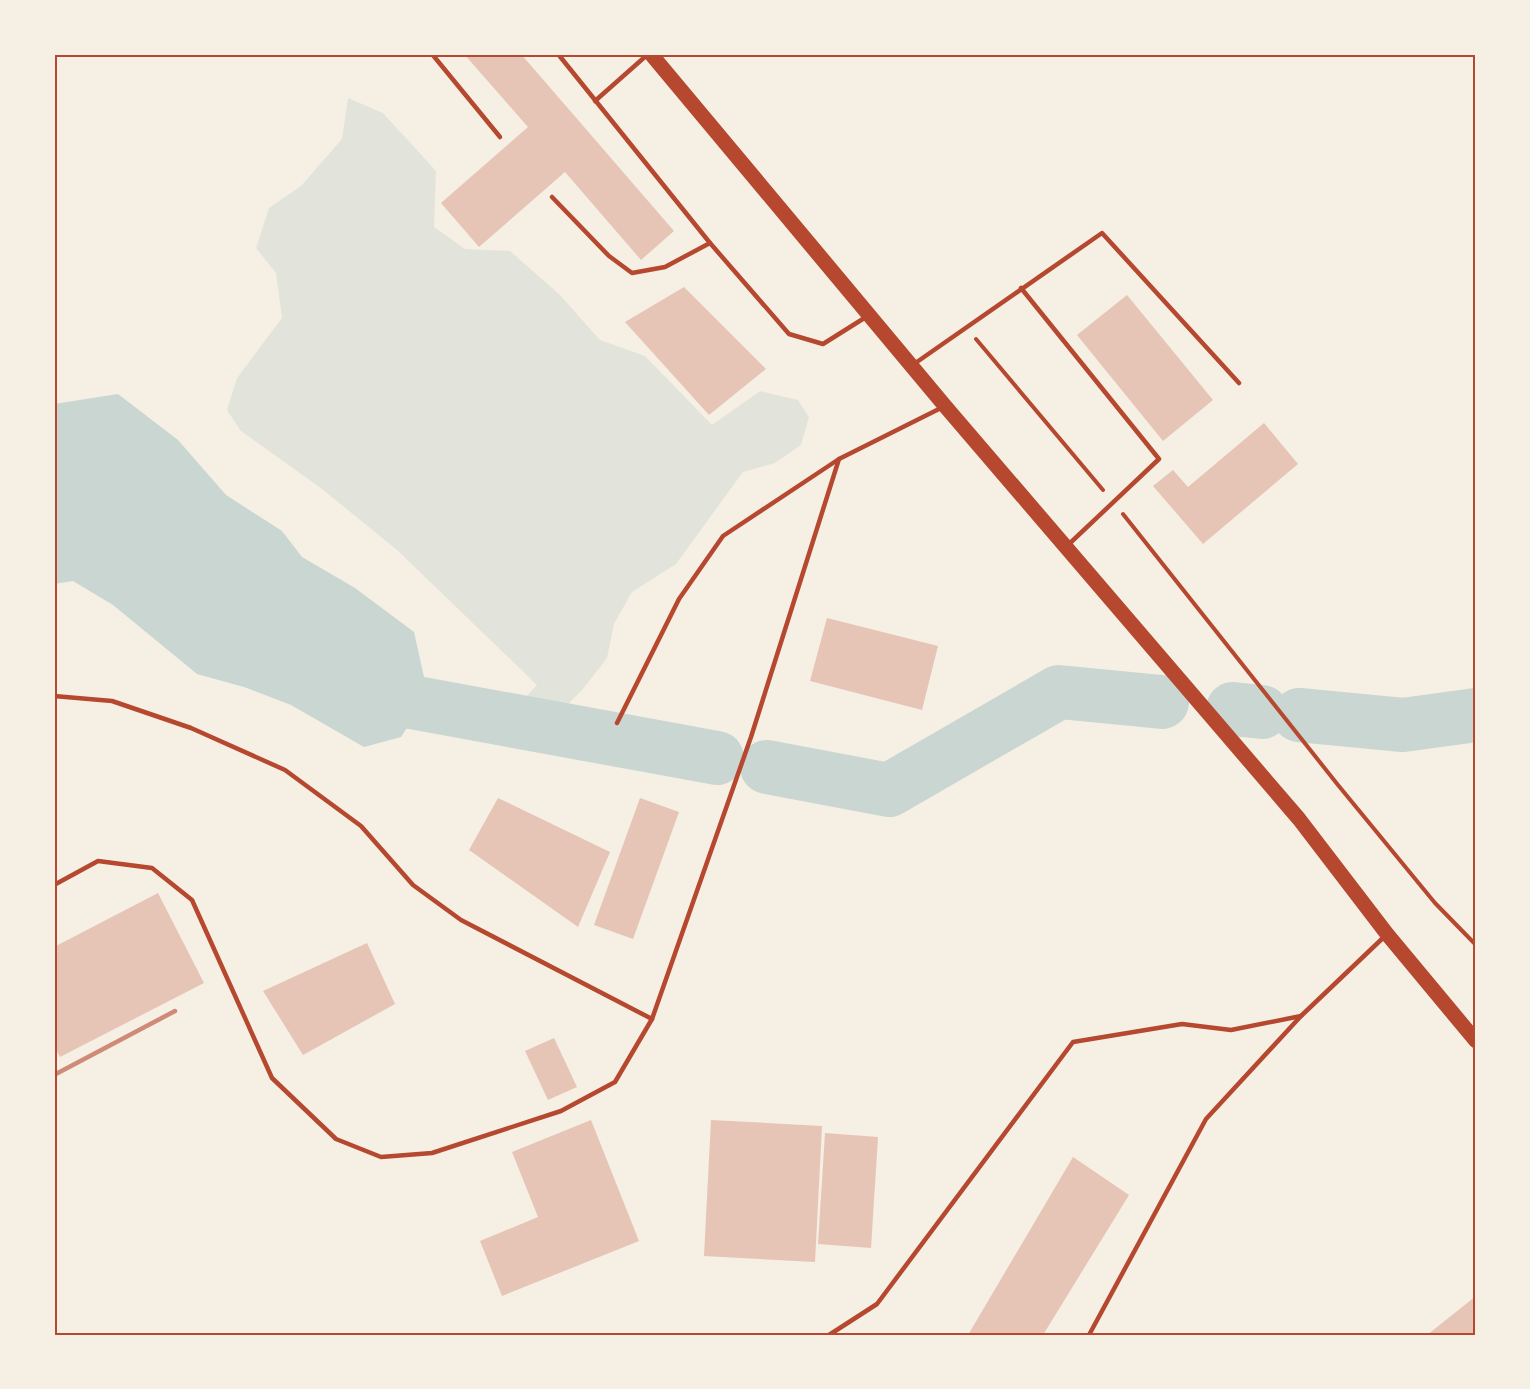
<svg xmlns="http://www.w3.org/2000/svg" width="1530" height="1389" font-family="Raleway,sans-serif">
<style>
.green{fill:#e2e4dc}
.water{fill:#c9d6d2}
.lines{fill:none;stroke-linecap:round;stroke-linejoin:round}
.river{stroke:#c9d6d2;stroke-width:54}
.building{fill:#e6c5b7}
.path{stroke:#b5482f;stroke-width:4}
.service{stroke:#b5482f;stroke-width:4.5}
.primary{stroke:#b5482f;stroke-width:15}
.rail{stroke:#cf8b77;stroke-width:4.5}
.neatline{fill:none;stroke:#b5482f;stroke-width:2}
</style>
<rect width="100%" height="100%" fill="#f6efe4"/>
<!-- green -->
<polygon class="green" points="348,98 383,113 436,171 434,227 465,249 510,251 559,294 600,340 645,356 712,425 760,391 798,400 809,417 801,445 775,463 743,472 676,564 632,592 614,624 607,658 583,689 559,713 544,742 519,744 508,728 519,704 537,685 397,550 322,489 241,431 227,410 237,378 282,318 276,273 256,248 269,208 301,186 342,139"/>
<!-- water -->
<polygon class="water" points="118,394 178,440 226,495 282,531 302,557 355,588 414,632 428,695 401,737 364,747 291,705 244,687 197,674 113,605 73,581 54,584 54,404"/>
<g class="lines">
<!-- river -->
<g class="river">
<polyline points="351,691 717,758"/>
<polyline points="1233,709 1262,712"/>
<polyline points="1299,715 1403,725 1476,715"/>
<polyline points="767,767 889,790 1059,692 1162,702"/>
</g>
</g>
<!-- building -->
<g class="building">
<polygon points="464,54 521,54 674,231 641,260 565,172 479,247 441,203 528,127"/>
<polygon points="684,287 766,369 709,415 625,322"/>
<polygon points="1127,295 1213,400 1163,441 1077,335"/>
<polygon points="1264,423 1298,464 1203,544 1153,486 1173,470 1188,487"/>
<polygon points="827,618 938,646 922,710 810,681"/>
<polygon points="498,798 610,852 578,927 469,850"/>
<polygon points="640,798 679,812 633,939 594,925"/>
<polygon points="158,893 204,983 60,1057 54,1046 54,947"/>
<polygon points="367,943 395,1004 303,1055 263,991"/>
<polygon points="554,1038 577,1087 548,1100 525,1051"/>
<polygon points="591,1120 639,1241 502,1296 480,1241 538,1217 512,1152"/>
<polygon points="711,1120 822,1126 815,1262 704,1256"/>
<polygon points="825,1133 878,1137 871,1248 818,1244"/>
<polygon points="1073,1157 1129,1195 1043,1335 968,1335"/>
<polygon points="1476,1296 1476,1335 1427,1335"/>
</g>
<g class="lines">
<!-- path -->
<g class="path">
<polyline points="976,339 1103,490"/>
<polyline points="1123,514 1338,785 1435,903 1476,945"/>
</g>
<!-- service -->
<g class="service">
<polyline points="432,54 500,137"/>
<polyline points="558,54 710,243 789,334 823,344 866,317"/>
<polyline points="595,101 647,55"/>
<polyline points="552,197 609,256 632,273 665,267 710,243"/>
<polyline points="1021,288 1159,459 1068,545"/>
<polyline points="914,364 1102,233 1239,383"/>
<polyline points="54,696 112,701 191,728 285,770 361,826 413,885 461,920 652,1019 751,737 839,459 943,407"/>
<polyline points="617,723 679,599 723,536 839,459"/>
<polyline points="54,885 98,861 152,868 192,900 272,1078 336,1139 381,1157 432,1153 561,1111 615,1082 652,1019"/>
<polyline points="829,1335 877,1304 1073,1042 1182,1024 1231,1030 1301,1016"/>
<polyline points="1089,1335 1206,1119 1301,1016 1385,936"/>
</g>
<!-- primary -->
<polyline class="primary" points="651,54 945,406 1299,819 1387,934 1476,1041"/>
<!-- rail -->
<polyline class="rail" points="54,1075 175,1011"/>
</g>
<!-- border -->
<rect width="1530" height="1389" fill="none" stroke="#f6efe4" stroke-width="111"/>
<rect x="56" y="56" width="1418" height="1278" class="neatline"/>
</svg>
